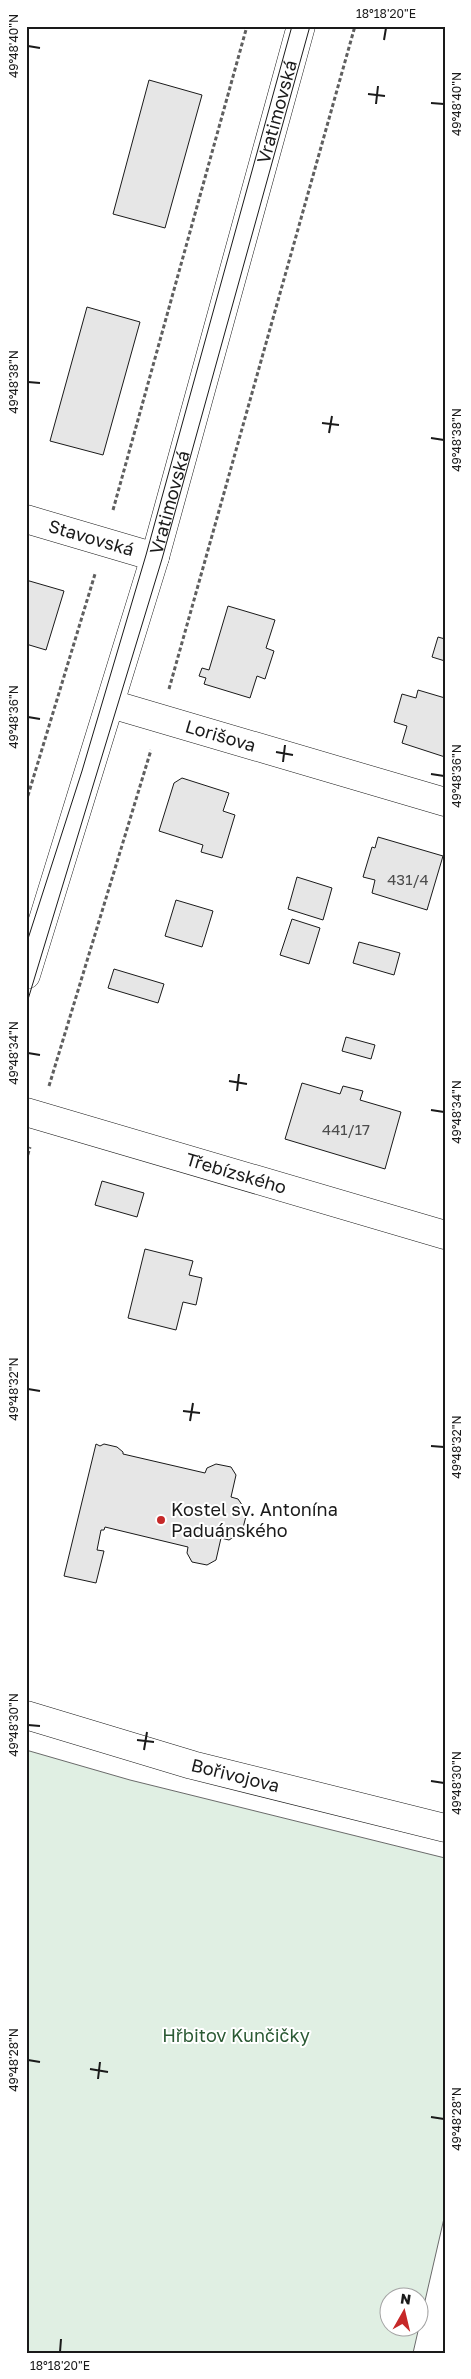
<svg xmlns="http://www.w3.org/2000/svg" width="471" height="2379" font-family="'Golos Text',sans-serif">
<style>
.green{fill:#e0efe3;stroke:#6a6a6a;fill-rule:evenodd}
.building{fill:#e6e6e6;stroke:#1a1a1a}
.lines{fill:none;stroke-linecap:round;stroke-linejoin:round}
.minor-casing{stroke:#1a1a1a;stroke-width:29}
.tertiary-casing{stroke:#1a1a1a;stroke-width:29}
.path{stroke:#5f5f5f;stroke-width:3;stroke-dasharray:4 2.5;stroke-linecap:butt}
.minor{stroke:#fff;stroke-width:28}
.tertiary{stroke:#fff;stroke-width:28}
.tram{stroke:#1a1a1a;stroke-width:1}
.ticks{fill:none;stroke:#1a1a1a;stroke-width:2}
.poi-dot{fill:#c62828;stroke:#fff;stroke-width:2}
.labels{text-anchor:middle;stroke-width:4;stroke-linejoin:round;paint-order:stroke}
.number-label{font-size:15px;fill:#4d4d4d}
.street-label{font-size:18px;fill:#1a1a1a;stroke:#fff}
.poi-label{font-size:18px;fill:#1a1a1a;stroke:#fff;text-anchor:start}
.park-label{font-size:18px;fill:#2b5a34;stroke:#fff}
.neatline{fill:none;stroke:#1a1a1a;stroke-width:2}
.ticks-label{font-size:12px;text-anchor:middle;fill:#1a1a1a}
</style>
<rect width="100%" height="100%" fill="#fff"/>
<!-- green -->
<path class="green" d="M26,1750L130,1780L445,1858V2214L413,2353H34L26,2351ZM388,2296H418V2326H388Z"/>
<!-- building -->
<g class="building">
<polygon points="149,80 202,95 165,228 113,214"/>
<polygon points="87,307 140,322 103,455 50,441"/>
<polygon points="26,580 64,591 46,650 26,644"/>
<polygon points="228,606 275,620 266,648 274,651 265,679 257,676 250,698 204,684 206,678 199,676 202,668 209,670"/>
<polygon points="438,637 445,639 445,661 432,657"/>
<polygon points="418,690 445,698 445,757 402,743 407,726 394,722 402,694 416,698"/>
<polygon points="182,778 229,793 223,811 235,815 222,858 201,852 203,845 159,831 174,783"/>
<polygon points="378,837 443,856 427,910 372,893 375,880 363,877 372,847 375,848"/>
<polygon points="297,877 332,888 323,920 288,909"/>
<polygon points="176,900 213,911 202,947 165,936"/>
<polygon points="292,919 320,928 309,964 280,955"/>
<polygon points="359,942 400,953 394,975 353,963"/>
<polygon points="114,969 164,984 158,1003 108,988"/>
<polygon points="346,1037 375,1045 371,1059 342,1051"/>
<polygon points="302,1083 340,1094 343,1086 363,1091 360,1100 401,1112 385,1169 285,1139"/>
<polygon points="102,1181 144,1193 137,1217 95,1205"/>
<polygon points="145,1249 193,1261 189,1275 202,1278 196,1305 183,1302 176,1330 128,1318"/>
<polygon points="96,1444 100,1446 104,1444 117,1447 123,1452 123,1454 205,1473 207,1468 216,1464 231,1467 236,1475 231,1497 238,1499 247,1512 242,1532 229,1540 221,1538 216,1560 207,1565 192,1562 187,1553 188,1547 105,1527 104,1530 101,1530 97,1550 104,1551 96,1583 64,1576"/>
</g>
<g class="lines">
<defs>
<g id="minor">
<path id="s1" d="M26,519L155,557"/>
<path id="s2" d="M111,704L445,802"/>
<path id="s3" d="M26,1112L445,1235"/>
<path id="s4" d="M26,1715L192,1765L445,1828"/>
</g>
<g id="tertiary">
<path id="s5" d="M26,975L155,557L301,26"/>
</g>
</defs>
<!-- minor casing -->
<use href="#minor" class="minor-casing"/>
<!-- tertiary casing -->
<use href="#tertiary" class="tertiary-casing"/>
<!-- path -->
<g class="path">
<polyline points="113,510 247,26"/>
<polyline points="169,689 355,26"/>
<polyline points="26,802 95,574"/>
<polyline points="49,1086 151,750"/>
<polyline points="26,1161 30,1147"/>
</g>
<!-- minor -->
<use href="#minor" class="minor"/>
<!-- tertiary -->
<use href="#tertiary" class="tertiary"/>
<!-- tram -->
<g class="tram">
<polyline points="26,945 82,771 146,555 292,26"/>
<polyline points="26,1006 162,559 310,26"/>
</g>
</g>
<!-- ticks -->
<path class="ticks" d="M384,40L386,28M28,46L40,48M368,94L385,96M431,103L444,104M376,104L378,86M28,382L40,383M322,423L339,425M329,433L332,416M431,438L444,440M28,717L40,719M276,752L293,755M283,762L285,745M431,774L444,776M28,1053L40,1055M229,1081L247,1084M237,1091L239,1074M431,1110L444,1112M28,1389L40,1391M183,1411L200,1413M190,1421L193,1403M431,1446L444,1447M28,1725L40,1726M137,1740L154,1742M144,1750L147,1732M431,1781L444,1783M28,2060L40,2062M90,2069L108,2072M98,2079L100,2062M431,2117L444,2119M60,2352L61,2339"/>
<!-- markers -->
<circle class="poi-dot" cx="161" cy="1520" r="5"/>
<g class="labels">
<!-- number labels -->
<g class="number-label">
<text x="408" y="885">431/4</text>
<text x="346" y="1135">441/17</text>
</g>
<!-- street labels -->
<g class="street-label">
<text dy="6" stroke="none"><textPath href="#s5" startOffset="899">Vratimovská</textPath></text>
<text dy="6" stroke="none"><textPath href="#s5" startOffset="494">Vratimovská</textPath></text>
<text dy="6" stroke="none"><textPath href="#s1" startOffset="68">Stavovská</textPath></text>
<text dy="6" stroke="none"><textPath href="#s2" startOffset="114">Lorišova</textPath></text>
<text dy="6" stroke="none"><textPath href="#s3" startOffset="219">Třebízského</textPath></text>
<text dy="6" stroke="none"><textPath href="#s4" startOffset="218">Bořivojova</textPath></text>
</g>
<!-- poi labels -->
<g class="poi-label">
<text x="171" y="1516">Kostel sv. Antonína<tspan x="171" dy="21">Paduánského</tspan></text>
</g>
<!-- park labels -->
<g class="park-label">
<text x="236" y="2042">Hřbitov Kunčičky</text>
</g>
</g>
<!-- border -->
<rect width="471" height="2379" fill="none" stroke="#ffffff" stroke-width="55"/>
<!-- north arrow -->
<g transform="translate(404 2312) rotate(8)"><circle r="24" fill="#ffffff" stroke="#a3a3a3"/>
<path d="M0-4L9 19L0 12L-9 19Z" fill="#c62828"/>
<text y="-8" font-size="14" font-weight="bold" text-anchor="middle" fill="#1a1a1a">N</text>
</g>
<rect x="28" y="28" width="416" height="2324" class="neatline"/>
<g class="ticks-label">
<text x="386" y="18">18°18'20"E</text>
<text transform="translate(14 46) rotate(-90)" y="4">49°48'40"N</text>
<text transform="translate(457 104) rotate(-90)" y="4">49°48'40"N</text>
<text transform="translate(14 382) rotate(-90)" y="4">49°48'38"N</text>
<text transform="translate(457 440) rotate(-90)" y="4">49°48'38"N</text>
<text transform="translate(14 717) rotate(-90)" y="4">49°48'36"N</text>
<text transform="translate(457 776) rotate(-90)" y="4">49°48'36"N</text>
<text transform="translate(14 1053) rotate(-90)" y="4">49°48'34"N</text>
<text transform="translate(457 1112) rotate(-90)" y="4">49°48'34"N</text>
<text transform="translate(14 1389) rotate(-90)" y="4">49°48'32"N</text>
<text transform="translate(457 1447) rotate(-90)" y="4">49°48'32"N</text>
<text transform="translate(14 1725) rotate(-90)" y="4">49°48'30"N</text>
<text transform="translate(457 1783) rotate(-90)" y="4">49°48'30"N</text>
<text transform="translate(14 2060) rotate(-90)" y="4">49°48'28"N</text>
<text transform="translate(457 2119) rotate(-90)" y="4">49°48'28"N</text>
<text x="60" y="2370">18°18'20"E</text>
</g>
</svg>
